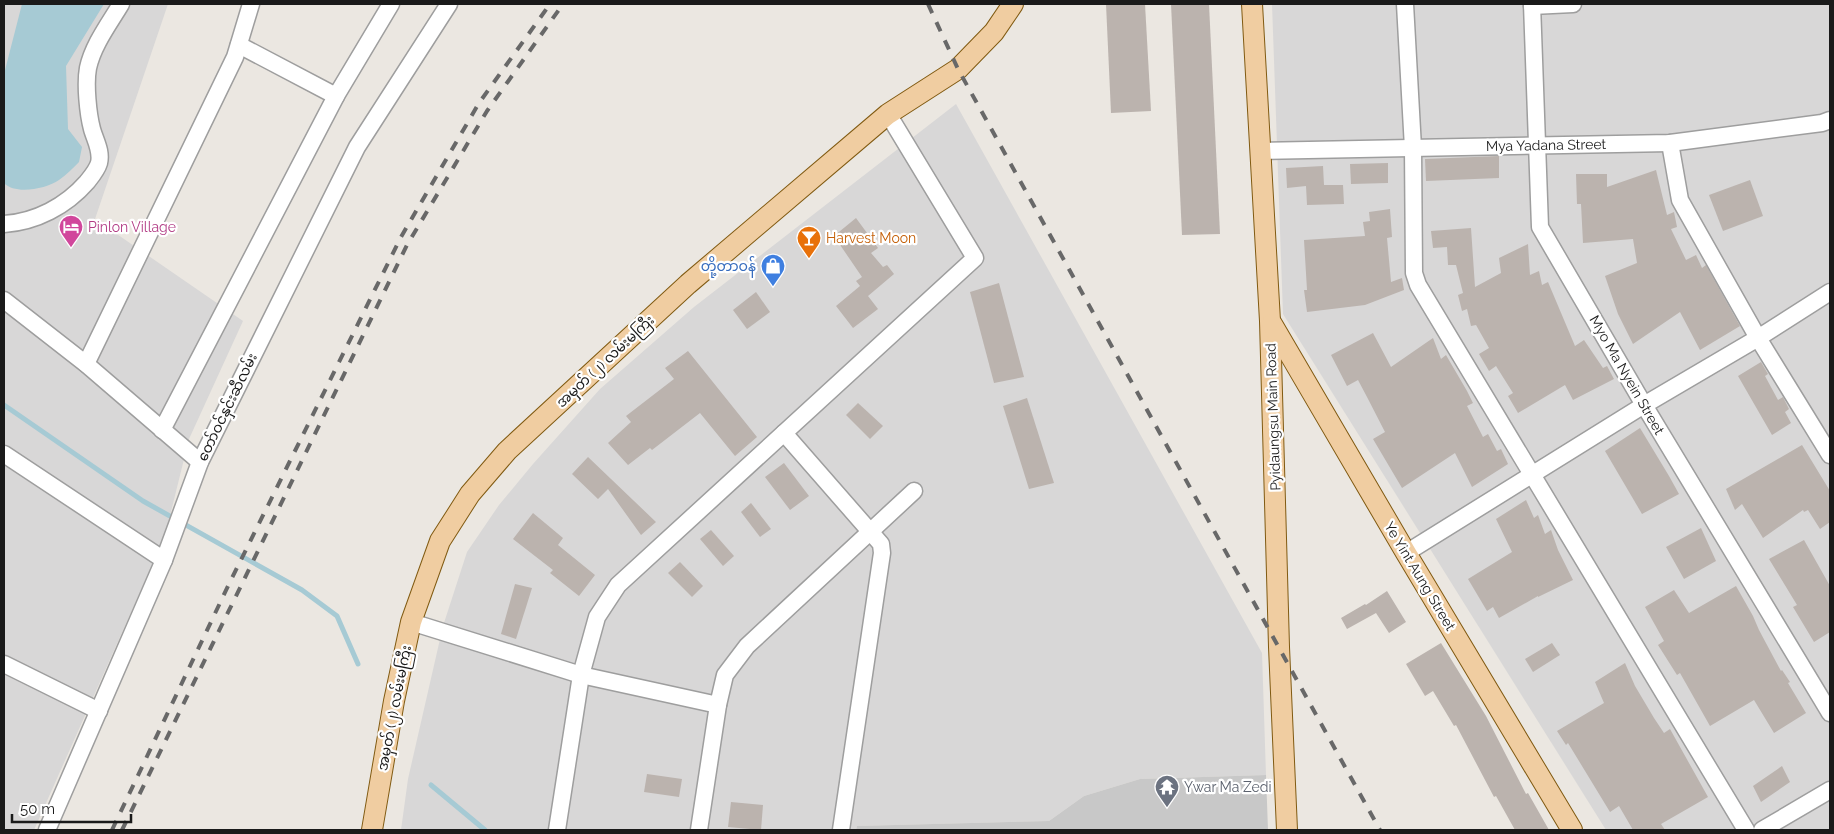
<svg xmlns="http://www.w3.org/2000/svg" width="1834" height="834" font-family="Raleway,'Noto Sans Myanmar',sans-serif">
<style>
.residential{fill:#d8d7d7}
.religious{fill:#c8c8c8}
.water{fill:#a6cad4}
.lines{fill:none;stroke-linecap:round;stroke-linejoin:round}
.stream{stroke:#a6cad4;stroke-width:5}
.building{fill:#bbb3ae}
.minor-casing{stroke:#9e9e9e;stroke-width:19}
.major-casing{stroke:#805a11;stroke-width:22}
.minor{stroke:#fff;stroke-width:16}
.major{stroke:#f0cda1;stroke-width:20}
.rail{stroke:#686868;stroke-width:4;stroke-dasharray:10 10;stroke-linecap:butt}
.labels{text-anchor:middle;stroke-width:4.5;stroke-linejoin:round;paint-order:stroke}
.street-label{font-size:14px;fill:#1a1a1a;stroke:#fff}
.hotel-label{font-size:14px;fill:#b23c85;stroke:#fff;text-anchor:start}
.food-label{font-size:14px;fill:#c56008;stroke:#fff;text-anchor:start}
.shop-label{font-size:14px;fill:#366cbe;stroke:#fff;text-anchor:end}
.worship-label{font-size:14px;fill:#5b616d;stroke:#fff;text-anchor:start}
</style>
<rect width="100%" height="100%" fill="#ebe7e1"/>
<!-- residential -->
<g class="residential">
<polygon points="4,4 168,4 95,219 243,321 189,439 165,536 34,830 4,830"/>
<polygon points="1272,4 1830,4 1830,830 1606,830 1283,314"/>
<polygon points="956,104 1262,653 1266,775 1140,779 1084,796 1049,821 857,826 856,830 401,830 408,779 443,626 467,552 499,505 533,464 600,389 694,307"/>
</g>
<!-- religious -->
<polygon class="religious" points="1266,775 1268,830 856,830 857,826 1049,821 1084,796 1140,779"/>
<!-- water -->
<path class="water" d="M22,4H104L66,66L68,129L82,147L79,162C73,168 66,175 59,180C46,189 15,195 4,183V74Z"/>
<g class="lines">
<!-- stream -->
<g class="stream">
<polyline points="4,405 143,501 302,590 337,616 358,664"/>
<polyline points="431,785 485,830"/>
</g>
</g>
<!-- building -->
<g class="building">
<polygon points="1106,4 1145,4 1151,111 1111,113"/>
<polygon points="1171,4 1209,4 1220,234 1182,235"/>
<polygon points="1499,156 1499,178 1426,181 1425,159"/>
<polygon points="1388,163 1388,183 1351,184 1350,164"/>
<polygon points="1323,166 1324,185 1343,185 1344,204 1307,205 1306,186 1287,188 1286,168"/>
<polygon points="1656,170 1667,215 1674,212 1677,227 1671,229 1686,260 1696,255 1702,268 1706,265 1740,326 1700,350 1680,312 1633,344 1618,314 1605,276 1637,263 1633,239 1583,243 1581,204 1577,204 1576,174 1607,174 1607,187"/>
<polygon points="1750,180 1763,216 1723,231 1709,195"/>
<polygon points="1390,209 1392,237 1387,238 1391,282 1402,278 1404,290 1365,305 1307,312 1304,290 1307,290 1304,240 1365,236 1363,222 1370,221 1369,212"/>
<polygon points="856,218 878,248 871,253 883,267 887,265 894,274 868,296 878,309 853,328 836,306 860,286 856,281 862,277 834,236"/>
<polygon points="1471,228 1475,287 1501,273 1499,258 1528,244 1530,275 1539,271 1542,285 1548,282 1575,346 1584,340 1603,368 1607,366 1614,379 1573,400 1565,385 1518,413 1508,396 1513,393 1496,366 1489,371 1479,354 1489,348 1476,325 1471,326 1467,309 1462,311 1458,295 1463,293 1456,265 1448,265 1447,247 1433,248 1431,231"/>
<polygon points="999,283 1024,377 994,383 970,292"/>
<polygon points="756,292 770,312 747,329 733,310"/>
<polygon points="1373,333 1391,367 1433,338 1441,359 1446,355 1467,391 1473,403 1467,406 1483,437 1488,434 1497,451 1501,449 1508,464 1472,487 1455,453 1402,488 1373,439 1385,432 1367,397 1358,380 1347,386 1331,355"/>
<polygon points="688,351 757,437 735,456 700,413 652,450 650,448 628,465 608,443 631,422 626,416 674,379 665,368"/>
<polygon points="1761,362 1768,374 1765,376 1778,400 1783,397 1789,409 1785,412 1791,423 1772,435 1738,376"/>
<polygon points="1027,398 1054,483 1029,489 1003,406"/>
<polygon points="858,403 883,426 870,439 846,415"/>
<polygon points="1640,428 1669,476 1679,494 1642,514 1605,451"/>
<polygon points="1802,445 1830,491 1830,522 1820,529 1808,510 1804,512 1803,510 1763,538 1742,504 1735,510 1726,489"/>
<polygon points="588,457 656,522 641,535 608,489 598,499 572,474"/>
<polygon points="784,463 809,496 790,510 765,477"/>
<polygon points="1526,500 1534,518 1538,515 1545,534 1551,530 1558,550 1573,580 1538,597 1538,596 1499,618 1493,607 1487,611 1468,579 1512,552 1496,519"/>
<polygon points="751,503 771,529 760,537 741,512"/>
<polygon points="533,513 563,538 558,545 595,575 579,596 550,573 553,570 513,539"/>
<polygon points="1701,528 1716,561 1684,579 1666,547"/>
<polygon points="711,530 734,556 723,566 700,539"/>
<polygon points="1804,540 1830,586 1830,632 1814,642 1793,607 1797,605 1769,559"/>
<polygon points="680,562 703,586 692,597 668,573"/>
<polygon points="515,584 532,588 516,639 501,634"/>
<polygon points="1736,586 1753,616 1759,630 1781,671 1782,670 1790,682 1788,683 1806,713 1774,733 1754,700 1710,726 1680,673 1677,675 1658,645 1664,641 1645,607 1674,590 1689,613"/>
<polygon points="1387,591 1406,622 1389,633 1376,613 1347,629 1341,618 1365,604 1366,605"/>
<polygon points="1441,643 1486,716 1526,794 1528,793 1549,830 1515,830 1496,796 1494,797 1456,725 1454,726 1433,691 1425,696 1406,664"/>
<polygon points="1552,643 1560,655 1533,672 1525,659"/>
<polygon points="1625,663 1635,686 1654,718 1664,733 1670,729 1708,797 1661,824 1665,830 1633,830 1619,806 1610,812 1568,743 1566,745 1557,731 1604,703 1595,682"/>
<polygon points="1782,766 1790,782 1761,802 1753,786"/>
<polygon points="647,774 682,779 679,797 644,792"/>
<polygon points="731,802 763,805 761,830 728,827"/>
</g>
<g class="lines">
<defs>
<g id="minor">
<polyline points="1405,4 1413,148 1414,273 1418,285 1746,830"/>
<polyline points="1532,4 1540,227 1644,405 1830,713"/>
<polyline points="1532,6 1573,4"/>
<polyline points="239,45 336,96"/>
<polyline points="1670,143 1680,200 1758,338 1830,455"/>
<polyline points="1260,151 1670,143 1822,123 1830,120"/>
<path d="M4,224C36,222 66,206 87,182C91,177 97,170 99,163C102,151 95,140 92,129C88,114 85,84 88,68C93,45 109,24 121,4"/>
<polyline points="4,300 86,364 200,462"/>
<polyline points="86,364 235,57 251,4"/>
<polyline points="162,430 336,96 391,4"/>
<polyline points="784,433 881,544 882,553 841,830"/>
<polyline points="4,454 164,560"/>
<polyline points="1406,553 1644,405 1758,338 1830,292"/>
<polyline points="411,622 581,675 718,705"/>
<polyline points="4,664 99,711"/>
<polyline points="47,830 164,560 200,462 357,147 449,4"/>
<polyline points="557,830 581,675 597,617 618,585 975,258 888,114"/>
<polyline points="699,830 718,705 725,675 747,646 914,491"/>
<polyline points="1762,830 1830,790"/>
</g>
<g id="major">
<polyline points="1252,4 1270,321 1279,647 1287,830"/>
<polyline points="1272,324 1406,553 1572,830"/>
<polyline points="372,830 394,701 411,622 440,541 470,494 507,451 688,284 888,114 958,69 994,32 1013,4"/>
</g>
</defs>
<!-- minor casing -->
<use href="#minor" class="minor-casing"/>
<!-- major casing -->
<use href="#major" class="major-casing"/>
<!-- minor -->
<use href="#minor" class="minor"/>
<!-- major -->
<use href="#major" class="major"/>
<!-- rail -->
<g class="rail">
<polyline points="928,4 958,69 1380,830"/>
<polyline points="112,830 229,584 401,237 479,103 550,4"/>
<polyline points="122,830 407,245 487,111 563,4"/>
</g>
</g>
<!-- icons -->
<defs>
<symbol id="hotel-pin" viewBox="-11 -11 22 30"><path d="M0 17L-7.5 6A9.5 9.5 0 1 1 7.5 6Z" fill="#d1479c" stroke="#fff"/><path d="M-6-4.5h1.5V1H6V5H4.5V3h-9V5H-6ZM-4 0a1.8 1.8 0 1 1 3.6 0ZM.5 0V-2.5h3Q6-2.5 6 0Z" fill="#fff"/></symbol>
<symbol id="bar-pin" viewBox="-11 -11 22 30"><path d="M0 17L-7.5 6A9.5 9.5 0 1 1 7.5 6Z" fill="#e8710a" stroke="#fff"/><path d="M-6-5H6L.8 .8V4.5H3.5V6h-7V4.5H-.8V.8Z" fill="#fff"/></symbol>
<symbol id="shop-pin" viewBox="-11 -11 22 30"><path d="M0 17L-7.5 6A9.5 9.5 0 1 1 7.5 6Z" fill="#3f7fe0" stroke="#fff"/><path d="M-5-2.5h2.3a2.7 3.5 0 0 1 5.4 0H5L5.5 6h-11ZM-1.5-2.5h3a1.5 2.3 0 0 0-3 0Z" fill="#fff"/></symbol>
<symbol id="temple-pin" viewBox="-11 -11 22 30"><path d="M0 17L-7.5 6A9.5 9.5 0 1 1 7.5 6Z" fill="#6b7280" stroke="#fff"/><path d="M0-6L5-2H3V0L6.5 2.5H4V6H1.5V3h-3V6H-4V2.5H-6.5L-3 0V-2H-5Z" fill="#fff"/></symbol>
</defs>
<g fill-rule="evenodd">
<use href="#hotel-pin" x="57" y="213" width="28" height="38"/>
<use href="#bar-pin" x="795" y="224" width="28" height="38"/>
<use href="#shop-pin" x="759" y="252" width="28" height="38"/>
<use href="#temple-pin" x="1153" y="773" width="28" height="38"/>
</g>
<g class="labels">
<!-- street labels -->
<g class="street-label">
<text transform="translate(1546 145) rotate(-1)" y="5">Mya Yadana Street</text>
<text transform="translate(605 361) rotate(-43)" y="5">အမှတ် (၂) လမ်းမကြီး</text>
<text transform="translate(1627 375) rotate(60)" y="5">Myo Ma Nyein Street</text>
<text transform="translate(227 407) rotate(-64)" y="5">တော်ဝင်နှင်းဆီလမ်း</text>
<text transform="translate(1273 417) rotate(-92)" y="5">Pyidaungsu Main Road</text>
<text transform="translate(1420 576) rotate(59)" y="5">Ye Yint Aung Street</text>
<text transform="translate(394 708) rotate(-79)" y="5">အမှတ် (၂) လမ်းမကြီး</text>
</g>
<!-- hotel labels -->
<g class="hotel-label">
<text x="88" y="232">Pinlon Village</text>
</g>
<!-- food labels -->
<g class="food-label">
<text x="826" y="243">Harvest Moon</text>
</g>
<!-- shop labels -->
<g class="shop-label">
<text x="756" y="271">တို့တာဝန်</text>
</g>
<!-- worship labels -->
<g class="worship-label">
<text x="1184" y="792">Ywar Ma Zedi</text>
</g>
</g>
<!-- border -->
<rect width="1834" height="834" fill="none" stroke="#1a1a1a" stroke-width="10"/>
<!-- scale -->
<path d="M12 814v8h119v-8" fill="none" stroke="#1a1a1a" stroke-width="2.5"/>
<text x="20" y="814" font-size="15" fill="#1a1a1a" stroke="#ffffff" stroke-width="4" paint-order="stroke">50 m</text>
</svg>
